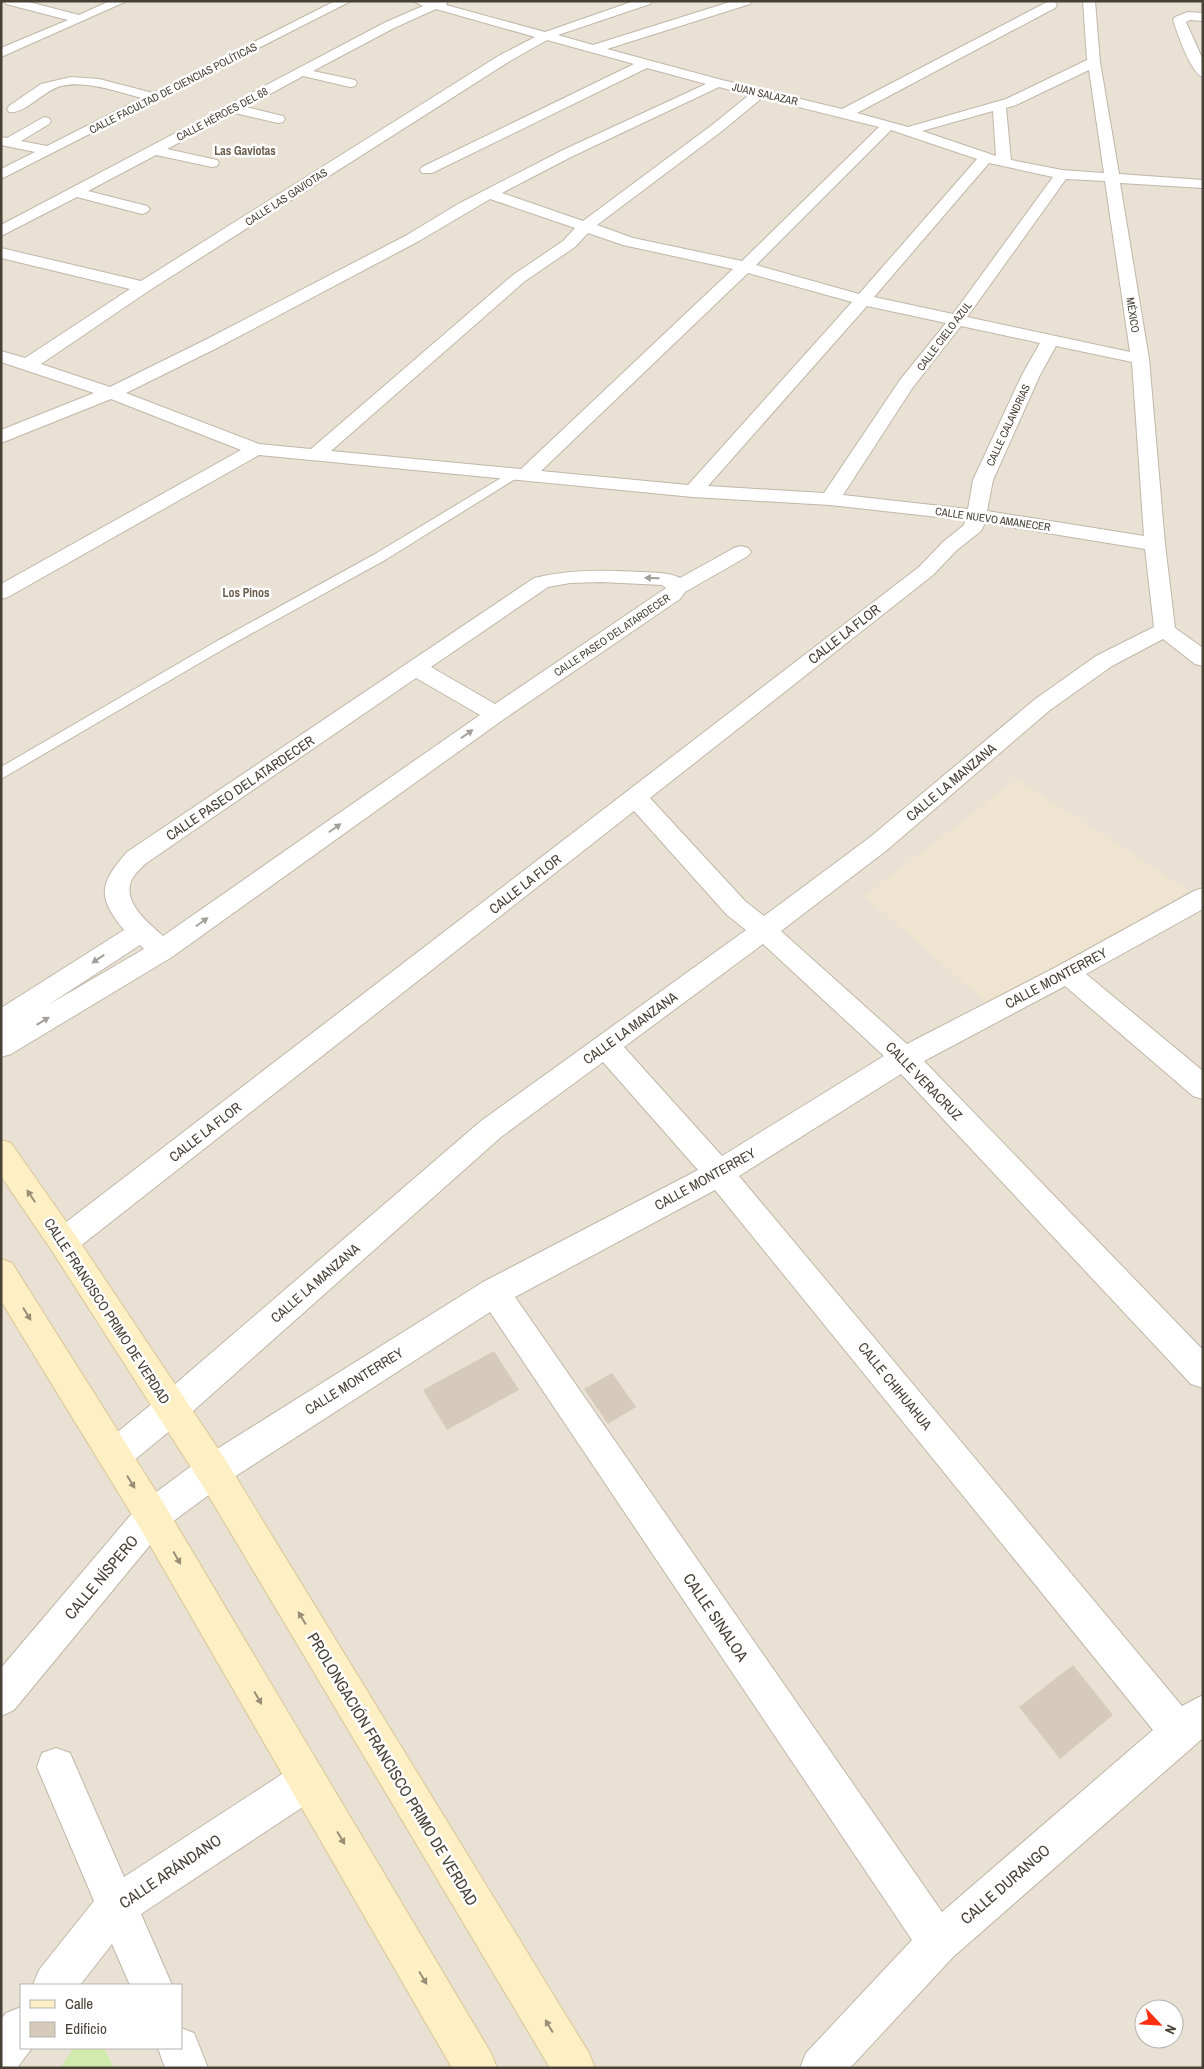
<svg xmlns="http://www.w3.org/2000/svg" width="1204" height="2069" font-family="'Archivo Narrow',sans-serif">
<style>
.residential{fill:#e8e1d4;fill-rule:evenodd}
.education{fill:#eee4cf}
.green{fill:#d1ebad}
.building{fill:#d6cbbb}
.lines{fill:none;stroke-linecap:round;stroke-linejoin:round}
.service-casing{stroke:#c0b7a8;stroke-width:2}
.minor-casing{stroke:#c0b7a8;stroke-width:2}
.tertiary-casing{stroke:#c0b7a8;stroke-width:2}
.secondary-casing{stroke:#dac595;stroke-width:2}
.service{fill:#fff;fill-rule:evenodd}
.minor{fill:#fff;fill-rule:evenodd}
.tertiary{fill:#fff;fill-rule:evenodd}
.secondary{fill:#ffefc5;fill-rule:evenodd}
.oneway{fill:#a3a09a}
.oneway2{fill:#9a8f76}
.labels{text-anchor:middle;stroke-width:5;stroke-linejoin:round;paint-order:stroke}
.far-street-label{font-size:11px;fill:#474035;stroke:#fff}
.far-neighbourhood-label{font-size:12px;font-weight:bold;fill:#6b5d4c;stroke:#fff}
.street-label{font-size:14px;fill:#474035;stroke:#fff}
.near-street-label{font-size:16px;fill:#474035;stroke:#fff}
</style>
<rect width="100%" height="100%" fill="#f4efe6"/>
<!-- residential -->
<path class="residential" d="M1,1H1203V2068H1ZM21,1985H181V2048H21ZM1144,2009H1174V2039H1144Z"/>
<!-- education -->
<polygon class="education" points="1017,779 1189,891 991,1007 865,896"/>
<!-- green -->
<polygon class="green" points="74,2048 104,2048 114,2068 60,2068"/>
<!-- building -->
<g class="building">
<polygon points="494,1351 519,1390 447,1430 423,1390"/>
<polygon points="612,1373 636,1407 608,1424 584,1389"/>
<polygon points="1073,1665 1113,1715 1060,1759 1019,1707"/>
</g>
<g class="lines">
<defs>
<polygon id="service" points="516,469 522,473 520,476 385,560 227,647 1,779 1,767 217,641 375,554"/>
<g id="minor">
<polygon points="4,1 25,1 79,15 110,1 127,1 1,57 1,48 68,20 6,4"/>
<path d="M335,1H351L1,179V169L35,152L1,145V137L7,138L44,117L49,118L51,121L49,124L21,141L47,146L142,98C117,92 87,80 61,86C44,90 24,115 9,112L7,109L9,106L41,84L71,77L99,79L153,93Z"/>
<path d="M413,1H448L446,5L545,32L634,1H652L650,4L558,35L593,45L733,1H752L750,4L607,49L722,80L842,109L1047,2H1055L1057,5L1055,8L857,113L908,127L1006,99L1087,60L1083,1H1095L1100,62L1119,174L1203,180V188L1120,183L1149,359L1165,544L1175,628L1203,648V666L1195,664L1163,639L1112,666L1050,710L887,850L781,931L907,1044L1058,966L1194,891L1203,888V909L1086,974L1203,1071V1099L1193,1096L1065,986L924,1061L1203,1350V1388L1191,1384L901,1074L739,1176L1182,1706L1203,1695V1738L953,1957L850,2068H800L806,2053L912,1940L490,1312L225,1483L213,1487L201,1483L196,1471L201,1459L483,1282L698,1170L603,1062L501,1137L183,1420L127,1466L115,1471L103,1466L98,1455L103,1444L159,1398L481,1121L746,930L727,915L634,811L74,1251L63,1255L52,1251L48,1242L52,1233L919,567L943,542L964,525L965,520L830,505L693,497L259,455L8,597L1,599V584L241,450L111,399L1,443V430L94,393L1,362V351L25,358L130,289L1,258V248L141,281L500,55L535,37L436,9L394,28L313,71L355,80L357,83L355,86L350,87L303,76L246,107L283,116L285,119L283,122L278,123L235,113L167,149L217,160L219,163L217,166L212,167L156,155L88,191L147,206L150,209L147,212L142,214L77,197L1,236V225L386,22L423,6ZM547,40L634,64L422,167L420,170L422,173H432L647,68L706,84L563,150L458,204L407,235L207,339L110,387L41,364L150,290L510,61ZM1089,70L1104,173L1062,170L1011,160L1006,108L1016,105ZM719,87L749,95L712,125L583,221L502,193L573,156ZM762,98L879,127L742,261L633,238L597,225L722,131ZM993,111L996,156L922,131ZM891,130L977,159L859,294L756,265ZM989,163L1053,177L953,314L874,297ZM1066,179L1105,181L1130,352L967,317ZM490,199L575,228L563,241L513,275L311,449L259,444L126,393L219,347L419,241ZM588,233L623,245L733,269L521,469L331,451L525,281L575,247ZM748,273L852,302L688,485L541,471ZM867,306L946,323L900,380L824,493L708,486ZM961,326L1040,343L1022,375L973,480L968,509L843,495L913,387ZM1056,346L1132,362L1144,536L987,511L993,480L1040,375ZM985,523L1145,549L1154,627L1096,656L1034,700L869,838L764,916L745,901L650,798L933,575L957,550L981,531ZM763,944L884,1056L722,1156L624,1047ZM715,1190L1153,1730L942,1912L515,1297Z"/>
<path d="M1188,12L1203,13V21L1190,20L1186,22L1203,60V77C1191,74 1177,32 1173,20L1175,17Z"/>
<path d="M741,546L748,548L751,552L748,556L685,592L680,599L504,719L172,957L11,1054L1,1057V1008L124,930C96,896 100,883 127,852L534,578C570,569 605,570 642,572C654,573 669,572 680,578L734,548ZM601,582L662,585L666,588L495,704L431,667L548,587L570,583ZM416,678L480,715L163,936C148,923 118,899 134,876C137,872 141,868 145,864ZM140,945L144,949L48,1005Z"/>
<polygon points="56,1748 70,1753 124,1877 293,1767 307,1762 321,1767 326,1781 321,1795 141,1914 172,1985 130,1985 112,1944 80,1985 33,1985 39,1970 94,1901 37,1767 42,1753"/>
<polygon points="21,2007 21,2048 32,2048 17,2068 1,2068 1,2019 6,2013"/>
<polygon points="181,2028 194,2033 208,2068 165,2068 158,2048 181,2048"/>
</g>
<polygon id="tertiary" points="213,1455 225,1459 230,1471 225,1483 164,1528 14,1710 1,1716 1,1668 140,1504 201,1459"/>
<g id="secondary">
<polygon points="1,1140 11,1143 74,1233 225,1459 589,2053 595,2068 550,2068 201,1483 52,1251 1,1176"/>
<polygon points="1,1259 12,1263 164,1504 491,2053 497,2068 452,2068 140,1528 1,1301"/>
</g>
</defs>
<!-- service casing -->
<use href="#service" class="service-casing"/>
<!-- minor casing -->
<use href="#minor" class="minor-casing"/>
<!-- tertiary casing -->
<use href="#tertiary" class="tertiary-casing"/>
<!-- secondary casing -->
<use href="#secondary" class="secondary-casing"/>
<!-- service -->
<use href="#service" class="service"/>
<!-- minor -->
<use href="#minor" class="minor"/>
<!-- tertiary -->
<use href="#tertiary" class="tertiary"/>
<!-- secondary -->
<use href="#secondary" class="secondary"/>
</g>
<!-- one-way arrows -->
<defs><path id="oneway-solid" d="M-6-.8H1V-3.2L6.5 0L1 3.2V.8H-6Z" transform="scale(1.25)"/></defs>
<g class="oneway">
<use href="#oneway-solid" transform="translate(652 578) rotate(-179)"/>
<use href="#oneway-solid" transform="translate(467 734) rotate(-35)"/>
<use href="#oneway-solid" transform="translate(335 828) rotate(-35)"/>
<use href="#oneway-solid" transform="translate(202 922) rotate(-35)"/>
<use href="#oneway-solid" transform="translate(98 959) rotate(147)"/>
<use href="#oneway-solid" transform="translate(43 1021) rotate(-31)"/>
</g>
<g class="oneway2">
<use href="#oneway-solid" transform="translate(31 1196) rotate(-124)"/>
<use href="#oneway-solid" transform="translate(27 1314) rotate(58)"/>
<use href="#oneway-solid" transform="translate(131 1482) rotate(58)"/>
<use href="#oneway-solid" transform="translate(177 1558) rotate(60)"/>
<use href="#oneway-solid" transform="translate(302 1618) rotate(-121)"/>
<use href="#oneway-solid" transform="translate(258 1698) rotate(60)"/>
<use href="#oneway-solid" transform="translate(341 1838) rotate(59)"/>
<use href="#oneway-solid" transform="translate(423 1978) rotate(59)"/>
<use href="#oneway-solid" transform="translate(549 2026) rotate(-121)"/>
</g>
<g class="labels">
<!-- far-street labels -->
<g class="far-street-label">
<text transform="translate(173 88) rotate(-27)" y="4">CALLE FACULTAD DE CIENCIAS POLÍTICAS</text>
<text transform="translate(765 94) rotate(13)" y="4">JUAN SALAZAR</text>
<text transform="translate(222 114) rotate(-28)" y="4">CALLE HÉROES DEL 68</text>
<text transform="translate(286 197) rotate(-33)" y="4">CALLE LAS GAVIOTAS</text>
<text transform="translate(1133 315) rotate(81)" y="4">MÉXICO</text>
<text transform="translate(944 336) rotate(-53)" y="4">CALLE CIELO AZUL</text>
<text transform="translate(1008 425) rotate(-65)" y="4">CALLE CALANDRIAS</text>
<text transform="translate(993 519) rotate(8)" y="4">CALLE NUEVO AMANECER</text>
<text transform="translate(612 635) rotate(-34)" y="4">CALLE PASEO DEL ATARDECER</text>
</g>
<!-- far-neighbourhood labels -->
<g class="far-neighbourhood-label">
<text x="245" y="155">Las Gaviotas</text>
<text x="246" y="597">Los Pinos</text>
</g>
<!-- street labels -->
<g class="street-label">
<text transform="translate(844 634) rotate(-38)" y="5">CALLE LA FLOR</text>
<text transform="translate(951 782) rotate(-40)" y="5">CALLE LA MANZANA</text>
<text transform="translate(240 788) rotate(-34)" y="5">CALLE PASEO DEL ATARDECER</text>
<text transform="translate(525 884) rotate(-38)" y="5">CALLE LA FLOR</text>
<text transform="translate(1056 978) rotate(-28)" y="5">CALLE MONTERREY</text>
<text transform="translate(630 1028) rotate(-36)" y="5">CALLE LA MANZANA</text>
<text transform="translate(924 1081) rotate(46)" y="5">CALLE VERACRUZ</text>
<text transform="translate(205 1132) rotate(-38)" y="5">CALLE LA FLOR</text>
<text transform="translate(705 1179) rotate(-29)" y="5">CALLE MONTERREY</text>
<text transform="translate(315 1283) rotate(-41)" y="5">CALLE LA MANZANA</text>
<text transform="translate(107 1311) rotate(57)" y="5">CALLE FRANCISCO PRIMO DE VERDAD</text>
<text transform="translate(354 1381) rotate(-32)" y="5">CALLE MONTERREY</text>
<text transform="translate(895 1386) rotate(51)" y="5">CALLE CHIHUAHUA</text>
</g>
<!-- near-street labels -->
<g class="near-street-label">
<text transform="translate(101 1577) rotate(-50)" y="6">CALLE NÍSPERO</text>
<text transform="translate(716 1617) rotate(56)" y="6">CALLE SINALOA</text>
<text transform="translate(393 1769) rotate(59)" y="6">PROLONGACIÓN FRANCISCO PRIMO DE VERDAD</text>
<text transform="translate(170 1871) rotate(-34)" y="6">CALLE ARÁNDANO</text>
<text transform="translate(1005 1884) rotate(-41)" y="6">CALLE DURANGO</text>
</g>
</g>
<!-- border -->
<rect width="1204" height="2069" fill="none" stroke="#474035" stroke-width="5"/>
<!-- legend -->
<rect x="20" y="1984" width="162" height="65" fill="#ffffff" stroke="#b5b3ae"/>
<rect x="30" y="2000" width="25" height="8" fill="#ffefc5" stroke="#b5b3ae"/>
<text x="65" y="2009" font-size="15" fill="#474035">Calle</text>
<rect x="30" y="2022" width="25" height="15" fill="#d6cbbb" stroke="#b5b3ae"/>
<text x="65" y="2034" font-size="15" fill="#474035">Edificio</text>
<!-- north arrow -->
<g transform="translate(1159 2024) rotate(115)"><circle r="24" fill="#ffffff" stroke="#b5b3ae"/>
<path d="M0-4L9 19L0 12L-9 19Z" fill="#ff2f12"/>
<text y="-8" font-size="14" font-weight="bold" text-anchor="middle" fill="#474035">N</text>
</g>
</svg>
